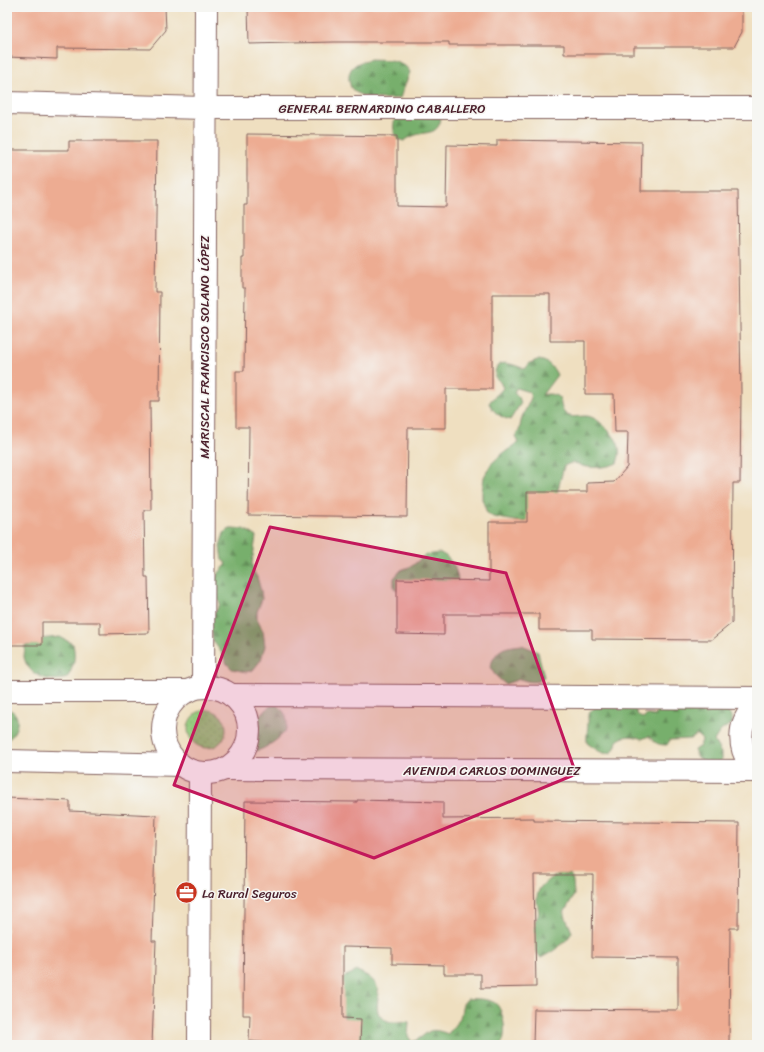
<svg xmlns="http://www.w3.org/2000/svg" width="764" height="1052" font-family="Sriracha,sans-serif">
<style>
.grass{fill:url(#grass-dots);stroke:#6f7554}
.forest{fill:url(#forest-firs);stroke:#60674c}
.building{fill:#edac92}
.lines{fill:none;stroke-linecap:round;stroke-linejoin:round}
.minor-casing{stroke:#84625f;stroke-width:24}
.tertiary-casing{stroke:#84625f;stroke-width:24}
.secondary-casing{stroke:#84625f;stroke-width:24}
.minor{stroke:#fff;stroke-width:22}
.tertiary{stroke:#fff;stroke-width:22}
.secondary{stroke:#fff;stroke-width:22}
.marked{fill:#c2185b;fill-opacity:0.2;stroke:#c2185b;stroke-width:3;stroke-linejoin:round}
.labels{text-anchor:middle;stroke-width:3;stroke-linejoin:round;paint-order:stroke}
.street-label{font-size:13px;fill:#4a1f2b;stroke:#f6f6f2}
.poi-label{font-size:13px;fill:#4a1f2b;stroke:#f6f6f2;text-anchor:start}
</style>
<defs>
<pattern id="grass-dots" width="8" height="8" patternUnits="userSpaceOnUse"><rect width="8" height="8" fill="#94cb7d"/><path d="M2 2h.1M6 6h.1" fill="none" stroke="#81ae6c" stroke-width="1.8" stroke-linecap="round"/></pattern>
<pattern id="forest-firs" width="22" height="20" patternUnits="userSpaceOnUse"><rect width="22" height="20" fill="#77af6c"/><path d="M5 1l3.5 6h-7zM16 11l3.5 6h-7z" fill="#648e59"/></pattern>
</defs>
<rect width="100%" height="100%" fill="#f6f6f2"/>
<filter id="ink" filterUnits="userSpaceOnUse"><feTurbulence type="fractalNoise" baseFrequency=".025" numOctaves="2"/><feDisplacementMap in="SourceGraphic" scale="8" xChannelSelector="R" yChannelSelector="G"/><feConvolveMatrix kernelMatrix="1 2 1 2 8 2 1 2 1" color-interpolation-filters="sRGB"/></filter>
<filter id="wash" filterUnits="userSpaceOnUse"><feTurbulence type="fractalNoise" baseFrequency=".012" numOctaves="4" result="noise"/><feDisplacementMap in="SourceGraphic" scale="16" xChannelSelector="R" yChannelSelector="G"/><feGaussianBlur stdDeviation="0.9" result="paint"/><feColorMatrix in="noise" values="0 0 0 0 0 0 0 0 0 0 0 0 0 0 0 0 0 1.4 0 .05"/><feComposite in="paint" operator="in"/></filter>
<g filter="url(#wash)">
<rect width="100%" height="100%" fill="#efdfc0"/>
<!-- grass -->
<circle class="grass" cx="207" cy="729" r="19"/>
<!-- forest -->
<g class="forest">
<path d="M371,59C386,60 402,58 410,72L400,98C385,99 367,101 354,91C350,88 350,84 349,80C348,65 359,62 371,59Z"/>
<path d="M397,116L441,118C438,135 429,131 416,135C412,136 407,139 404,141L397,139C393,130 392,124 397,116Z"/>
<path d="M537,360C546,360 553,366 557,375L542,395C549,393 554,394 560,398C561,404 561,411 567,415C574,419 584,414 591,417C597,419 601,423 606,428C617,439 623,447 617,463C609,467 597,468 588,467C576,466 577,459 564,466L557,493L534,519L521,522L493,517L487,513L482,499V492L484,477L491,464L502,454L518,443L515,436L519,431L522,417L531,398L529,392L516,388L514,393L519,397L521,403L510,420C500,417 493,412 489,403C493,397 499,394 503,388L500,382L495,377C494,355 513,365 525,369L530,363Z"/>
<path d="M230,529H244L256,536L252,564L253,571L257,577L261,591L262,599L257,612V619L263,631L265,646L261,660L253,670L246,672L232,669L227,664L221,652L213,641L210,621L220,604C211,582 211,581 227,564L222,560L220,546L224,533Z"/>
<path d="M440,553C451,557 457,569 458,581L400,592L394,588V578L401,570L412,566L425,555Z"/>
<path d="M60,637L73,644C76,658 74,666 67,678C51,683 28,677 24,657C24,654 25,649 25,645L38,639Z"/>
<path d="M522,645L538,652L544,677C537,684 529,682 520,679L505,684L495,675L490,667C497,648 503,647 522,645Z"/>
<path d="M684,703L690,707L693,712L707,714L716,706C727,708 731,713 733,724C723,727 719,732 714,741L721,753V760L716,765H709L697,757L694,750L700,746L702,740L697,735L691,739L670,740L667,745C658,745 654,743 649,736L642,739C633,735 624,735 617,741C613,763 598,751 587,743C586,733 589,725 588,715L592,710L597,706L635,708L637,714L642,718L648,715L655,716L658,709L665,707L672,709Z"/>
<path d="M276,705C285,710 289,719 286,729C284,736 265,749 259,750C255,751 249,749 247,746C245,743 244,738 242,734L247,722L252,717L259,716L270,706Z"/>
<path d="M7,709C24,713 17,733 7,741Z"/>
<path d="M563,873L570,875L573,881L574,895L564,913L572,932C567,943 552,952 541,958L525,937C526,934 528,929 530,926C532,922 536,921 538,916C540,911 537,906 537,901C536,884 551,878 563,873Z"/>
<path d="M357,971C365,974 378,981 378,991C379,1003 372,1015 388,1021C395,1024 401,1020 409,1022L408,1036L412,1042C430,1035 425,1025 448,1034L460,1018L463,1004L467,999C473,998 490,999 495,1003C502,1007 506,1028 504,1036C504,1039 502,1042 501,1045H367L354,1034L340,1010V982L344,977Z"/>
</g>
<g id="blocks">
<!-- building -->
<g class="building">
<polygon points="7,7 165,7 166,30 150,49 57,48 57,59 7,57"/>
<polygon points="248,7 742,7 742,32 734,47 634,47 634,54 564,54 564,45 449,45 449,42 334,42 249,44"/>
<polygon points="247,134 397,136 397,206 446,207 447,145 497,146 497,140 642,142 641,191 738,191 741,393 740,483 733,483 732,623 711,640 592,639 592,630 539,630 539,614 444,614 444,635 397,634 397,579 489,581 489,522 527,522 527,492 587,492 587,483 614,482 627,467 628,432 615,432 614,394 585,394 585,341 550,341 550,294 492,294 492,389 446,389 446,428 408,428 407,517 248,515 249,427 236,427 236,371 244,371 245,288 242,288 242,258 244,258 244,205 247,205"/>
<polygon points="69,141 157,141 155,292 160,292 159,401 150,401 151,510 144,510 145,577 148,577 149,633 100,634 100,622 42,622 42,645 7,645 7,150 69,150"/>
<polygon points="7,798 70,801 70,811 156,815 152,941 156,941 152,1045 7,1045"/>
<polygon points="357,800 443,802 443,819 534,818 534,821 739,823 738,928 730,928 729,1045 533,1045 534,1009 678,1010 678,958 592,957 593,875 534,875 536,987 481,988 481,974 444,974 444,965 392,964 392,948 343,947 343,1018 361,1019 360,1045 284,1045 284,1044 249,1041 250,1015 243,1015 245,801 357,802"/>
</g>
</g>
</g>
<g filter="url(#ink)">
<use href="#blocks" fill-opacity="0" stroke="#84625f" stroke-width="1"/>
<g class="lines">
<defs>
<g id="minor">
<polyline points="7,103 205,108 757,108"/>
<polyline points="203,687 206,7"/>
</g>
<polyline id="tertiary" points="199,1045 200,773"/>
<g id="secondary">
<circle cx="206" cy="730" r="43"/>
<polyline points="7,691 189,691"/>
<polyline points="231,695 757,698"/>
<path d="M757,704C736,723 736,752 757,771"/>
<polyline points="7,761 181,765"/>
<polyline points="226,769 757,771"/>
</g>
</defs>
<!-- minor casing -->
<use href="#minor" class="minor-casing"/>
<!-- tertiary casing -->
<use href="#tertiary" class="tertiary-casing"/>
<!-- secondary casing -->
<use href="#secondary" class="secondary-casing"/>
<!-- minor -->
<use href="#minor" class="minor"/>
<!-- tertiary -->
<use href="#tertiary" class="tertiary"/>
<!-- secondary -->
<use href="#secondary" class="secondary"/>
</g>
</g>
<!-- marked area -->
<path class="marked" d="M270,527L506,573L576,774L374,858L174,785Z"/>
<!-- icons -->
<defs>
<symbol id="office-disc" viewBox="-11 -11 22 22"><circle r="9.5" fill="#c8321e" stroke="#f6f6f2"/><path d="M-6-3h4V-5.5h4V-3h4V5H-6ZM-1-4.5V-3h2v-1.5ZM-6 0V1H6V0Z" fill="#fff"/></symbol>
</defs>
<g fill-rule="evenodd">
<use href="#office-disc" x="174" y="880" width="25" height="25"/>
</g>
<g class="labels">
<!-- street labels -->
<g class="street-label">
<text x="382" y="113">GENERAL BERNARDINO CABALLERO</text>
<text transform="translate(204 347) rotate(-90)" y="5">MARISCAL FRANCISCO SOLANO LÓPEZ</text>
<text x="492" y="775">AVENIDA CARLOS DOMINGUEZ</text>
</g>
<!-- poi labels -->
<g class="poi-label">
<text x="202" y="898">La Rural Seguros</text>
</g>
</g>
<!-- margin -->
<rect width="764" height="1052" fill="none" stroke="#f6f6f2" stroke-width="24"/>
</svg>
